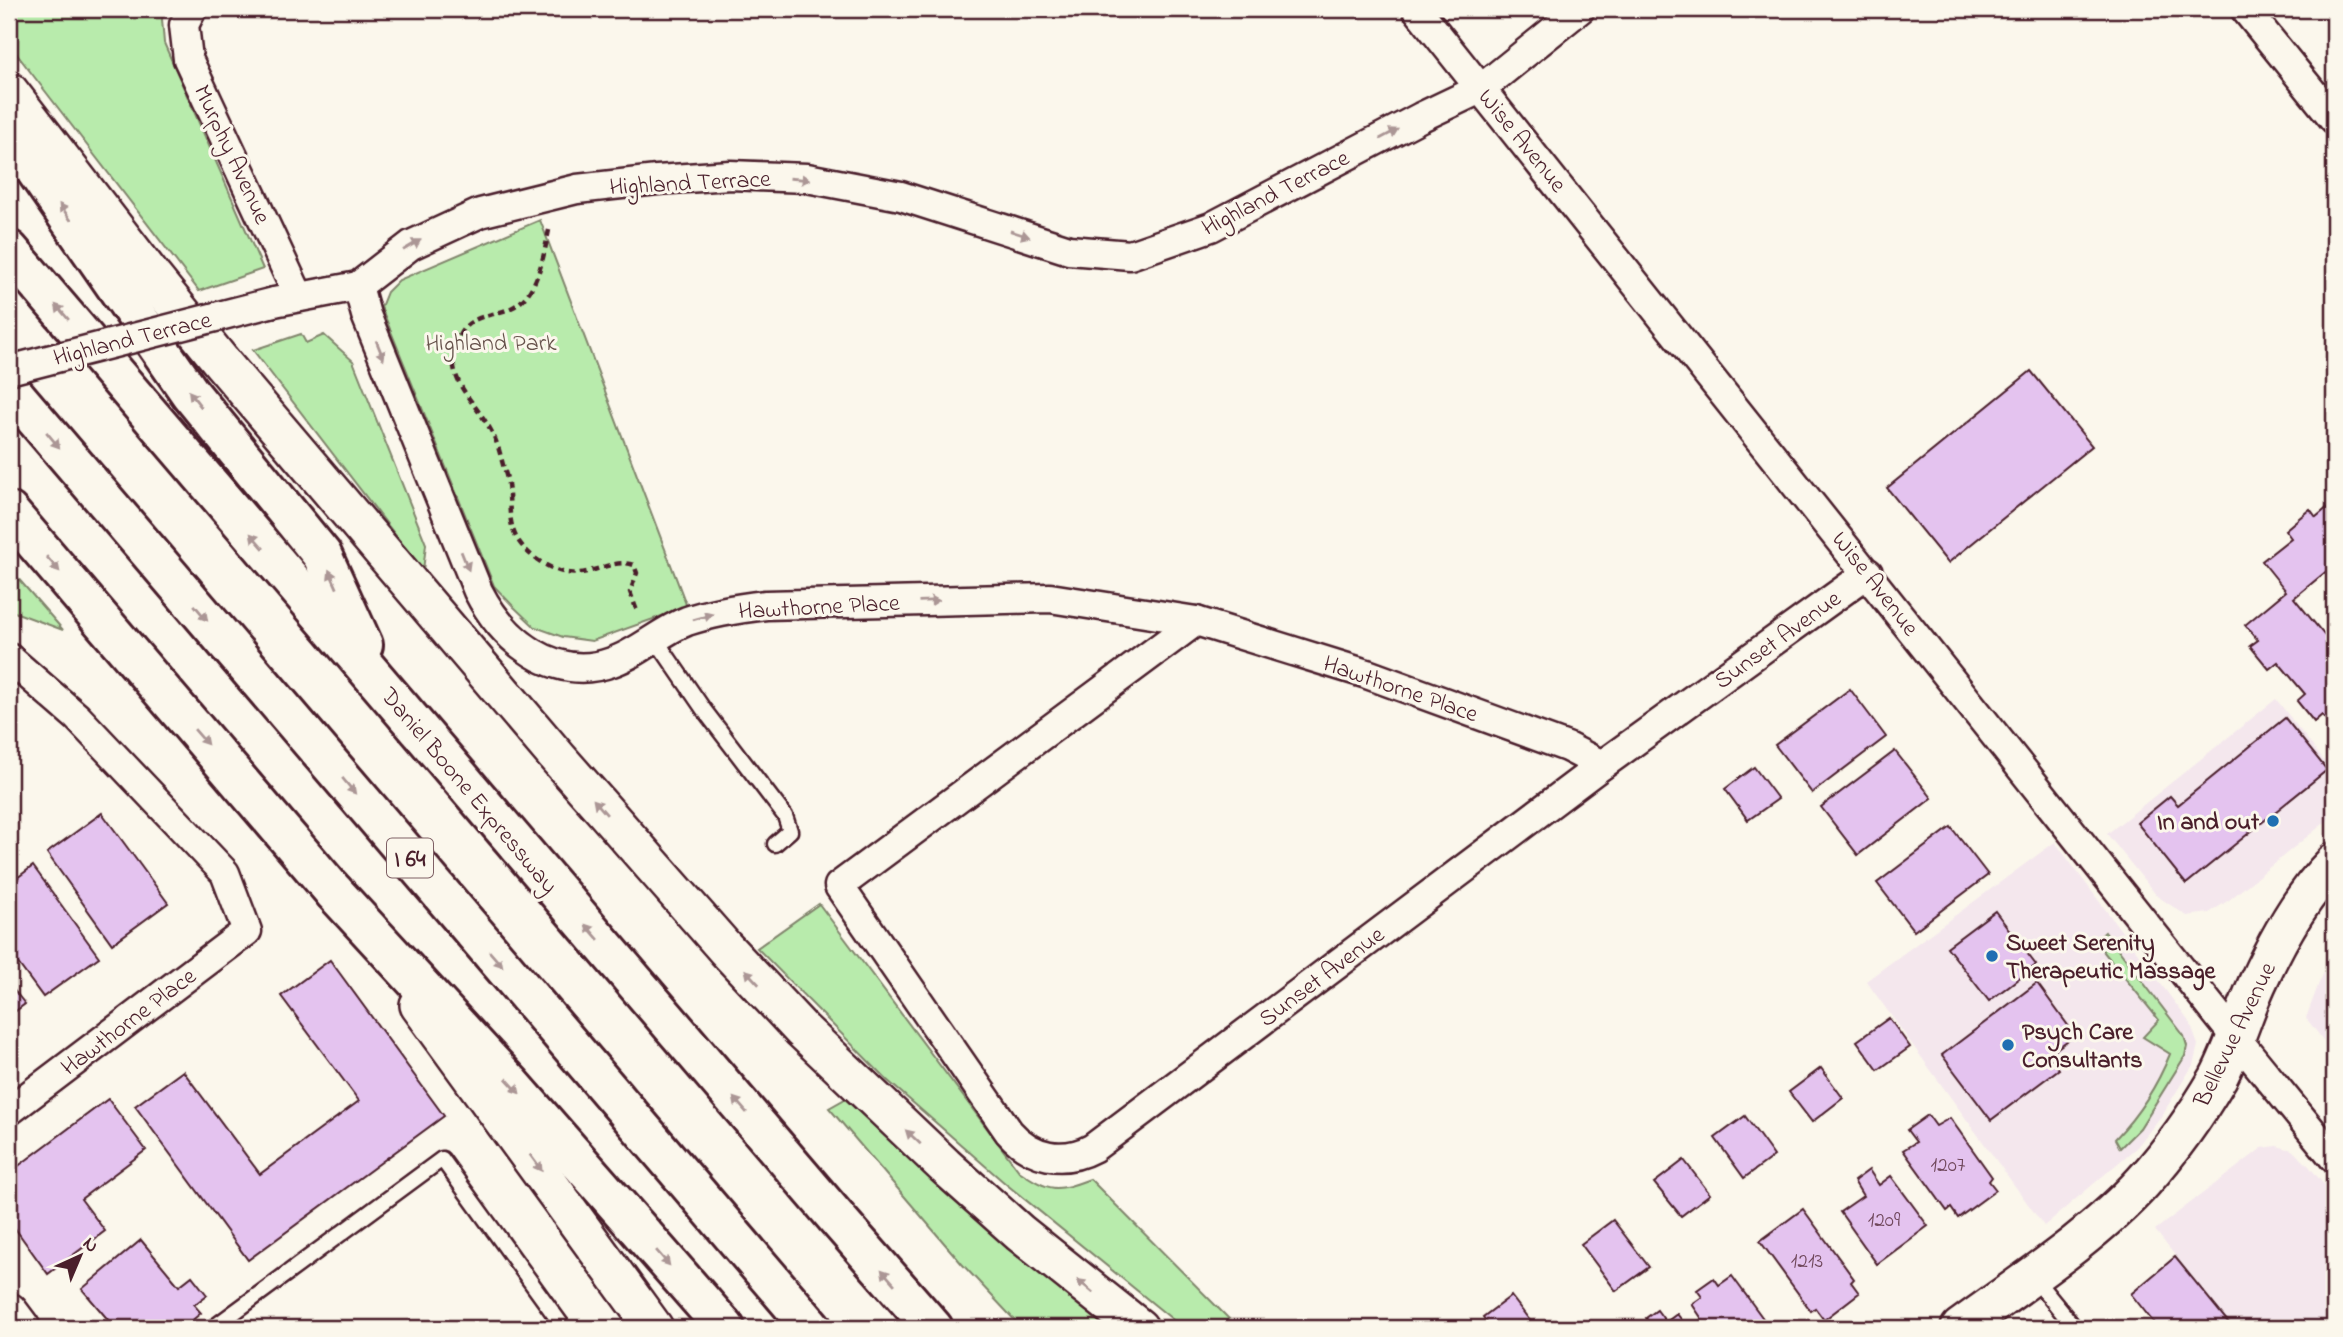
<svg xmlns="http://www.w3.org/2000/svg" width="2343" height="1337" font-family="'Indie Flower',sans-serif">
<style>
.built{fill:#f4e7ed}
.green{fill:#b8ebac;stroke:#81856c;stroke-width:2}
.building{fill:#e4c3ef;stroke:#4a1f2b;stroke-width:2}
.lines{fill:none;stroke-linecap:round;stroke-linejoin:round}
.service-casing{stroke:#4a1f2b;stroke-width:19}
.minor-casing{stroke:#4a1f2b;stroke-width:33}
.tertiary-casing{stroke:#4a1f2b;stroke-width:42}
.secondary-casing{stroke:#4a1f2b;stroke-width:44}
.motorway-casing{stroke:#4a1f2b;stroke-width:44}
.path{stroke:#4a1f2b;stroke-width:4.5;stroke-dasharray:7 5;stroke-linecap:butt}
.service{stroke:#fbf7ec;stroke-width:14}
.minor{stroke:#fbf7ec;stroke-width:28}
.tertiary{stroke:#fbf7ec;stroke-width:37}
.secondary{stroke:#fbf7ec;stroke-width:38}
.motorway{stroke:#fbf7ec;stroke-width:38}
.minor-bridge-casing{stroke:#4a1f2b;stroke-width:33;stroke-linecap:butt}
.minor-bridge{stroke:#fbf7ec;stroke-width:28}
.oneway{fill:#ab9695}
.poi-dot{fill:#1f6fb2;stroke:#fbf7ec;stroke-width:2.5}
.labels{text-anchor:middle;stroke-width:6;stroke-linejoin:round;paint-order:stroke}
.number-label{font-size:21px;fill:#70485c}
.shield{fill:#fbf7ec;stroke:#7f6065;stroke-width:2}
.shield-label{font-size:23px;font-weight:bold;fill:#4a1f2b}
.street-label{font-size:24px;fill:#4a1f2b;stroke:#fbf7ec}
.park-label{font-size:24px;fill:#66524b;stroke:#fbf7ec}
.poi-label{font-size:24px;font-weight:bold;fill:#4a1f2b;stroke:#fbf7ec;text-anchor:start}
</style>
<rect width="100%" height="100%" fill="#fbf7ec"/>
<filter id="ink" filterUnits="userSpaceOnUse"><feTurbulence type="fractalNoise" baseFrequency=".0143" numOctaves="2"/><feDisplacementMap in="SourceGraphic" scale="14" xChannelSelector="R" yChannelSelector="G"/><feConvolveMatrix kernelMatrix="1 2 1 2 8 2 1 2 1" color-interpolation-filters="sRGB"/></filter>
<g filter="url(#ink)">
<!-- built -->
<g class="built">
<polygon points="2276,699 2334,774 2334,815 2229,900 2209,913 2187,916 2157,896 2107,834"/>
<polygon points="2055,842 2190,1023 2198,1045 2193,1065 2162,1115 2137,1147 2044,1226 1866,981"/>
<polygon points="2334,952 2334,1054 2306,1018 2319,983"/>
<polygon points="2277,1146 2292,1150 2308,1165 2334,1197 2334,1328 2232,1328 2155,1230 2262,1148"/>
</g>
<!-- green -->
<g class="green">
<polygon points="9,9 165,9 162,19 164,43 263,269 199,291 9,44"/>
<polygon points="540,220 687,607 592,641 563,637 535,627 514,607 494,586 381,307 387,292 399,280"/>
<polygon points="301,334 306,343 324,335 353,361 426,544 423,571 253,350"/>
<polygon points="9,568 63,630 9,610"/>
<path d="M819,904L1019,1171C1050,1192 1056,1192 1090,1179L1238,1328H1183L1006,1184L887,1080L757,948Z"/>
<path d="M2105,932L2184,1036L2187,1046L2185,1056L2140,1128L2120,1148L2115,1139C2139,1114 2157,1086 2170,1054L2143,1037L2159,1020L2095,941Z"/>
<polygon points="845,1099 973,1215 1108,1328 1022,1328 962,1264 829,1108"/>
</g>
<!-- building -->
<g class="building">
<polygon points="2031,371 2092,446 1948,563 1887,488"/>
<polygon points="2334,502 2334,565 2294,598 2334,647 2334,730 2322,715 2314,722 2297,701 2305,694 2278,662 2269,669 2250,646 2258,640 2245,625 2286,591 2262,561 2291,538 2285,530 2310,509 2316,517"/>
<polygon points="1850,689 1886,737 1812,793 1775,745"/>
<polygon points="2285,718 2327,770 2186,884 2137,823 2170,796 2178,805"/>
<polygon points="1895,751 1932,798 1858,855 1821,807"/>
<polygon points="1754,767 1778,799 1748,820 1725,789"/>
<polygon points="102,813 168,903 112,944 47,853"/>
<polygon points="1951,827 1988,875 1914,931 1877,883"/>
<polygon points="33,866 99,957 43,997 9,951 9,884"/>
<polygon points="1995,911 2036,965 1989,1001 1947,947"/>
<polygon points="330,960 444,1116 248,1260 135,1106 183,1071 260,1174 359,1101 281,996"/>
<polygon points="2037,983 2075,1035 2048,1055 2059,1069 1991,1120 1942,1055"/>
<polygon points="9,984 25,1004 9,1016"/>
<polygon points="1889,1018 1910,1047 1878,1070 1857,1041"/>
<polygon points="1821,1068 1843,1098 1812,1122 1789,1092"/>
<polygon points="108,1099 146,1150 81,1199 105,1231 48,1274 9,1220 9,1173"/>
<polygon points="1928,1115 1936,1126 1950,1118 1992,1177 1989,1181 1996,1190 1958,1218 1951,1208 1947,1211 1903,1150 1916,1142 1907,1130"/>
<polygon points="1745,1116 1774,1156 1744,1178 1715,1138"/>
<polygon points="1684,1160 1710,1194 1681,1216 1654,1183"/>
<polygon points="1869,1170 1879,1185 1891,1176 1928,1226 1877,1264 1840,1212 1863,1196 1854,1181"/>
<polygon points="1803,1209 1854,1279 1851,1282 1859,1293 1824,1320 1815,1308 1811,1311 1760,1241"/>
<polygon points="1613,1220 1649,1267 1616,1291 1581,1244"/>
<polygon points="141,1240 179,1286 192,1276 207,1295 194,1305 201,1313 183,1328 115,1328 82,1289"/>
<polygon points="2175,1257 2233,1328 2158,1328 2131,1294"/>
<polygon points="1732,1276 1770,1328 1704,1328 1699,1321 1702,1319 1692,1304 1702,1297 1697,1290 1714,1278 1719,1285"/>
<polygon points="1511,1296 1534,1326 1531,1328 1491,1328 1483,1317"/>
<polygon points="1657,1310 1666,1322 1677,1314 1688,1328 1653,1328 1646,1318"/>
</g>
<g class="lines">
<defs>
<g id="service">
<polyline points="656,640 704,710 785,816 790,831 775,844"/>
<polyline points="2034,1278 2075,1328"/>
<polyline points="213,1328 442,1159 564,1328"/>
</g>
<g id="minor">
<polyline points="192,9 184,25 188,59 299,297"/>
<polyline points="1417,9 2236,1038 2334,1158"/>
<polyline points="2245,9 2334,119"/>
<path d="M358,286L366,315L478,591C503,640 554,683 612,662C639,653 661,631 687,621C713,612 740,608 766,605L1050,598L1196,621L1367,674L1567,747L1602,765"/>
<polyline points="274,302 358,286 411,245 480,213 577,189 657,180 730,175 807,178 901,196 1069,250 1130,255 1211,227 1421,117 1482,88 1580,9"/>
<path d="M1196,621L839,886L1009,1132C1032,1158 1063,1164 1093,1148L1602,765L1868,573"/>
<polyline points="9,658 77,717 225,873 247,931 9,1111"/>
</g>
<g id="tertiary">
<polyline points="9,91 154,279 223,364 558,758 725,948 802,1030 945,1166 1020,1233 1139,1328"/>
<polyline points="419,1005 654,1328"/>
<polyline points="9,1312 21,1328"/>
<path d="M1960,1328C2020,1284 2093,1237 2143,1182C2171,1151 2197,1114 2218,1078C2234,1048 2243,1015 2257,984C2276,942 2301,896 2334,863"/>
</g>
<polyline id="secondary" points="9,512 334,892"/>
<g id="motorway">
<polyline points="9,132 190,393 322,555 363,645"/>
<polyline points="9,250 840,1222 933,1328"/>
<polyline points="9,388 812,1328"/>
<polyline points="334,892 512,1085 725,1328"/>
</g>
</defs>
<!-- service casing -->
<use href="#service" class="service-casing"/>
<!-- minor casing -->
<use href="#minor" class="minor-casing"/>
<!-- tertiary casing -->
<use href="#tertiary" class="tertiary-casing"/>
<!-- secondary casing -->
<use href="#secondary" class="secondary-casing"/>
<!-- motorway casing -->
<use href="#motorway" class="motorway-casing"/>
<!-- path -->
<path class="path" d="M549,230C544,254 538,292 515,306C496,317 471,313 460,334C437,380 480,402 495,439C500,450 502,463 506,475C512,495 506,517 516,537C524,551 538,562 552,568C585,585 608,556 634,565L637,573L630,592L637,611"/>
<!-- service -->
<use href="#service" class="service"/>
<!-- minor -->
<use href="#minor" class="minor"/>
<!-- tertiary -->
<use href="#tertiary" class="tertiary"/>
<!-- secondary -->
<use href="#secondary" class="secondary"/>
<!-- motorway -->
<use href="#motorway" class="motorway"/>
<defs>
<polyline id="minor-bridge" points="9,370 274,302"/>
</defs>
<!-- minor-bridge casing -->
<use href="#minor-bridge" class="minor-bridge-casing"/>
<!-- minor-bridge -->
<use href="#minor-bridge" class="minor-bridge"/>
</g>
<!-- one-way arrows -->
<defs><path id="oneway-solid" d="M-6-.8H1V-3.2L6.5 0L1 3.2V.8H-6Z" transform="scale(1.75)"/></defs>
<g class="oneway">
<use href="#oneway-solid" transform="translate(1389 134) rotate(-28)"/>
<use href="#oneway-solid" transform="translate(800 179) rotate(4)"/>
<use href="#oneway-solid" transform="translate(65 212) rotate(-125)"/>
<use href="#oneway-solid" transform="translate(1020 234) rotate(18)"/>
<use href="#oneway-solid" transform="translate(412 245) rotate(-31)"/>
<use href="#oneway-solid" transform="translate(62 312) rotate(-131)"/>
<use href="#oneway-solid" transform="translate(380 350) rotate(68)"/>
<use href="#oneway-solid" transform="translate(195 399) rotate(-128)"/>
<use href="#oneway-solid" transform="translate(53 440) rotate(50)"/>
<use href="#oneway-solid" transform="translate(257 541) rotate(-131)"/>
<use href="#oneway-solid" transform="translate(465 561) rotate(68)"/>
<use href="#oneway-solid" transform="translate(53 564) rotate(49)"/>
<use href="#oneway-solid" transform="translate(333 579) rotate(-114)"/>
<use href="#oneway-solid" transform="translate(929 601) rotate(-2)"/>
<use href="#oneway-solid" transform="translate(201 613) rotate(50)"/>
<use href="#oneway-solid" transform="translate(703 617) rotate(-16)"/>
<use href="#oneway-solid" transform="translate(201 737) rotate(49)"/>
<use href="#oneway-solid" transform="translate(349 786) rotate(50)"/>
<use href="#oneway-solid" transform="translate(600 807) rotate(-131)"/>
<use href="#oneway-solid" transform="translate(592 932) rotate(-131)"/>
<use href="#oneway-solid" transform="translate(496 959) rotate(49)"/>
<use href="#oneway-solid" transform="translate(752 977) rotate(-133)"/>
<use href="#oneway-solid" transform="translate(513 1086) rotate(48)"/>
<use href="#oneway-solid" transform="translate(740 1105) rotate(-131)"/>
<use href="#oneway-solid" transform="translate(913 1137) rotate(-137)"/>
<use href="#oneway-solid" transform="translate(536 1163) rotate(54)"/>
<use href="#oneway-solid" transform="translate(663 1258) rotate(49)"/>
<use href="#oneway-solid" transform="translate(888 1277) rotate(-131)"/>
<use href="#oneway-solid" transform="translate(1085 1286) rotate(-140)"/>
</g>
</g>
<!-- markers -->
<g class="poi-dot">
<circle cx="2273" cy="821" r="7"/>
<circle cx="1992" cy="956" r="7"/>
<circle cx="2008" cy="1045" r="7"/>
</g>
<g class="labels">
<!-- number labels -->
<g class="number-label">
<text x="1948" y="1171">1207</text>
<text x="1884" y="1226">1209</text>
<text x="1807" y="1267">1213</text>
</g>
<!-- shield labels -->
<rect class="shield" x="387" y="838.5" width="46" height="39" rx="5"/>
<g class="shield-label">
<text x="410" y="866">I 64</text>
</g>
<!-- street labels -->
<g class="street-label">
<text transform="translate(1523 140) rotate(51)" y="8">Wise Avenue</text>
<text transform="translate(233 154) rotate(65)" y="8">Murphy Avenue</text>
<text transform="translate(690 182) rotate(-3)" y="8">Highland Terrace</text>
<text transform="translate(1275 192) rotate(-27)" y="8">Highland Terrace</text>
<text transform="translate(132 338) rotate(-14)" y="8">Highland Terrace</text>
<text transform="translate(1876 583) rotate(52)" y="8">Wise Avenue</text>
<text transform="translate(819 606) rotate(-3)" y="8">Hawthorne Place</text>
<text transform="translate(1777 639) rotate(-36)" y="8">Sunset Avenue</text>
<text transform="translate(1401 688) rotate(19)" y="8">Hawthorne Place</text>
<text transform="translate(470 790) rotate(50)" y="8">Daniel Boone Expressway</text>
<text transform="translate(1321 976) rotate(-37)" y="8">Sunset Avenue</text>
<text transform="translate(128 1021) rotate(-37)" y="8">Hawthorne Place</text>
<text transform="translate(2234 1034) rotate(-64)" y="8">Bellevue Avenue</text>
</g>
<!-- park labels -->
<g class="park-label">
<text x="491" y="350">Highland Park</text>
</g>
<!-- poi labels -->
<g class="poi-label">
<text x="2259" y="829" text-anchor="end">In and out</text>
<text x="2006" y="950">Sweet Serenity<tspan x="2006" dy="28">Therapeutic Massage</tspan></text>
<text x="2022" y="1039">Psych Care<tspan x="2022" dy="28">Consultants</tspan></text>
</g>
</g>
<!-- margin -->
<rect width="2343" height="1337" fill="none" stroke="#fbf7ec" stroke-width="35"/>
<rect x="18" y="18" width="2308" height="1302" fill="none" stroke="#4a1f2b" stroke-width="2.5" filter="url(#ink)"/>
<!-- north arrow -->
<g transform="translate(80 1256) rotate(44)" stroke="#fbf7ec" stroke-width="5" paint-order="stroke">
<path d="M0-5L12 26L0 18L-12 26Z" fill="#4a1f2b"/>
<text y="-10" font-size="19" font-weight="bold" text-anchor="middle" fill="#4a1f2b">N</text>
</g>
</svg>
